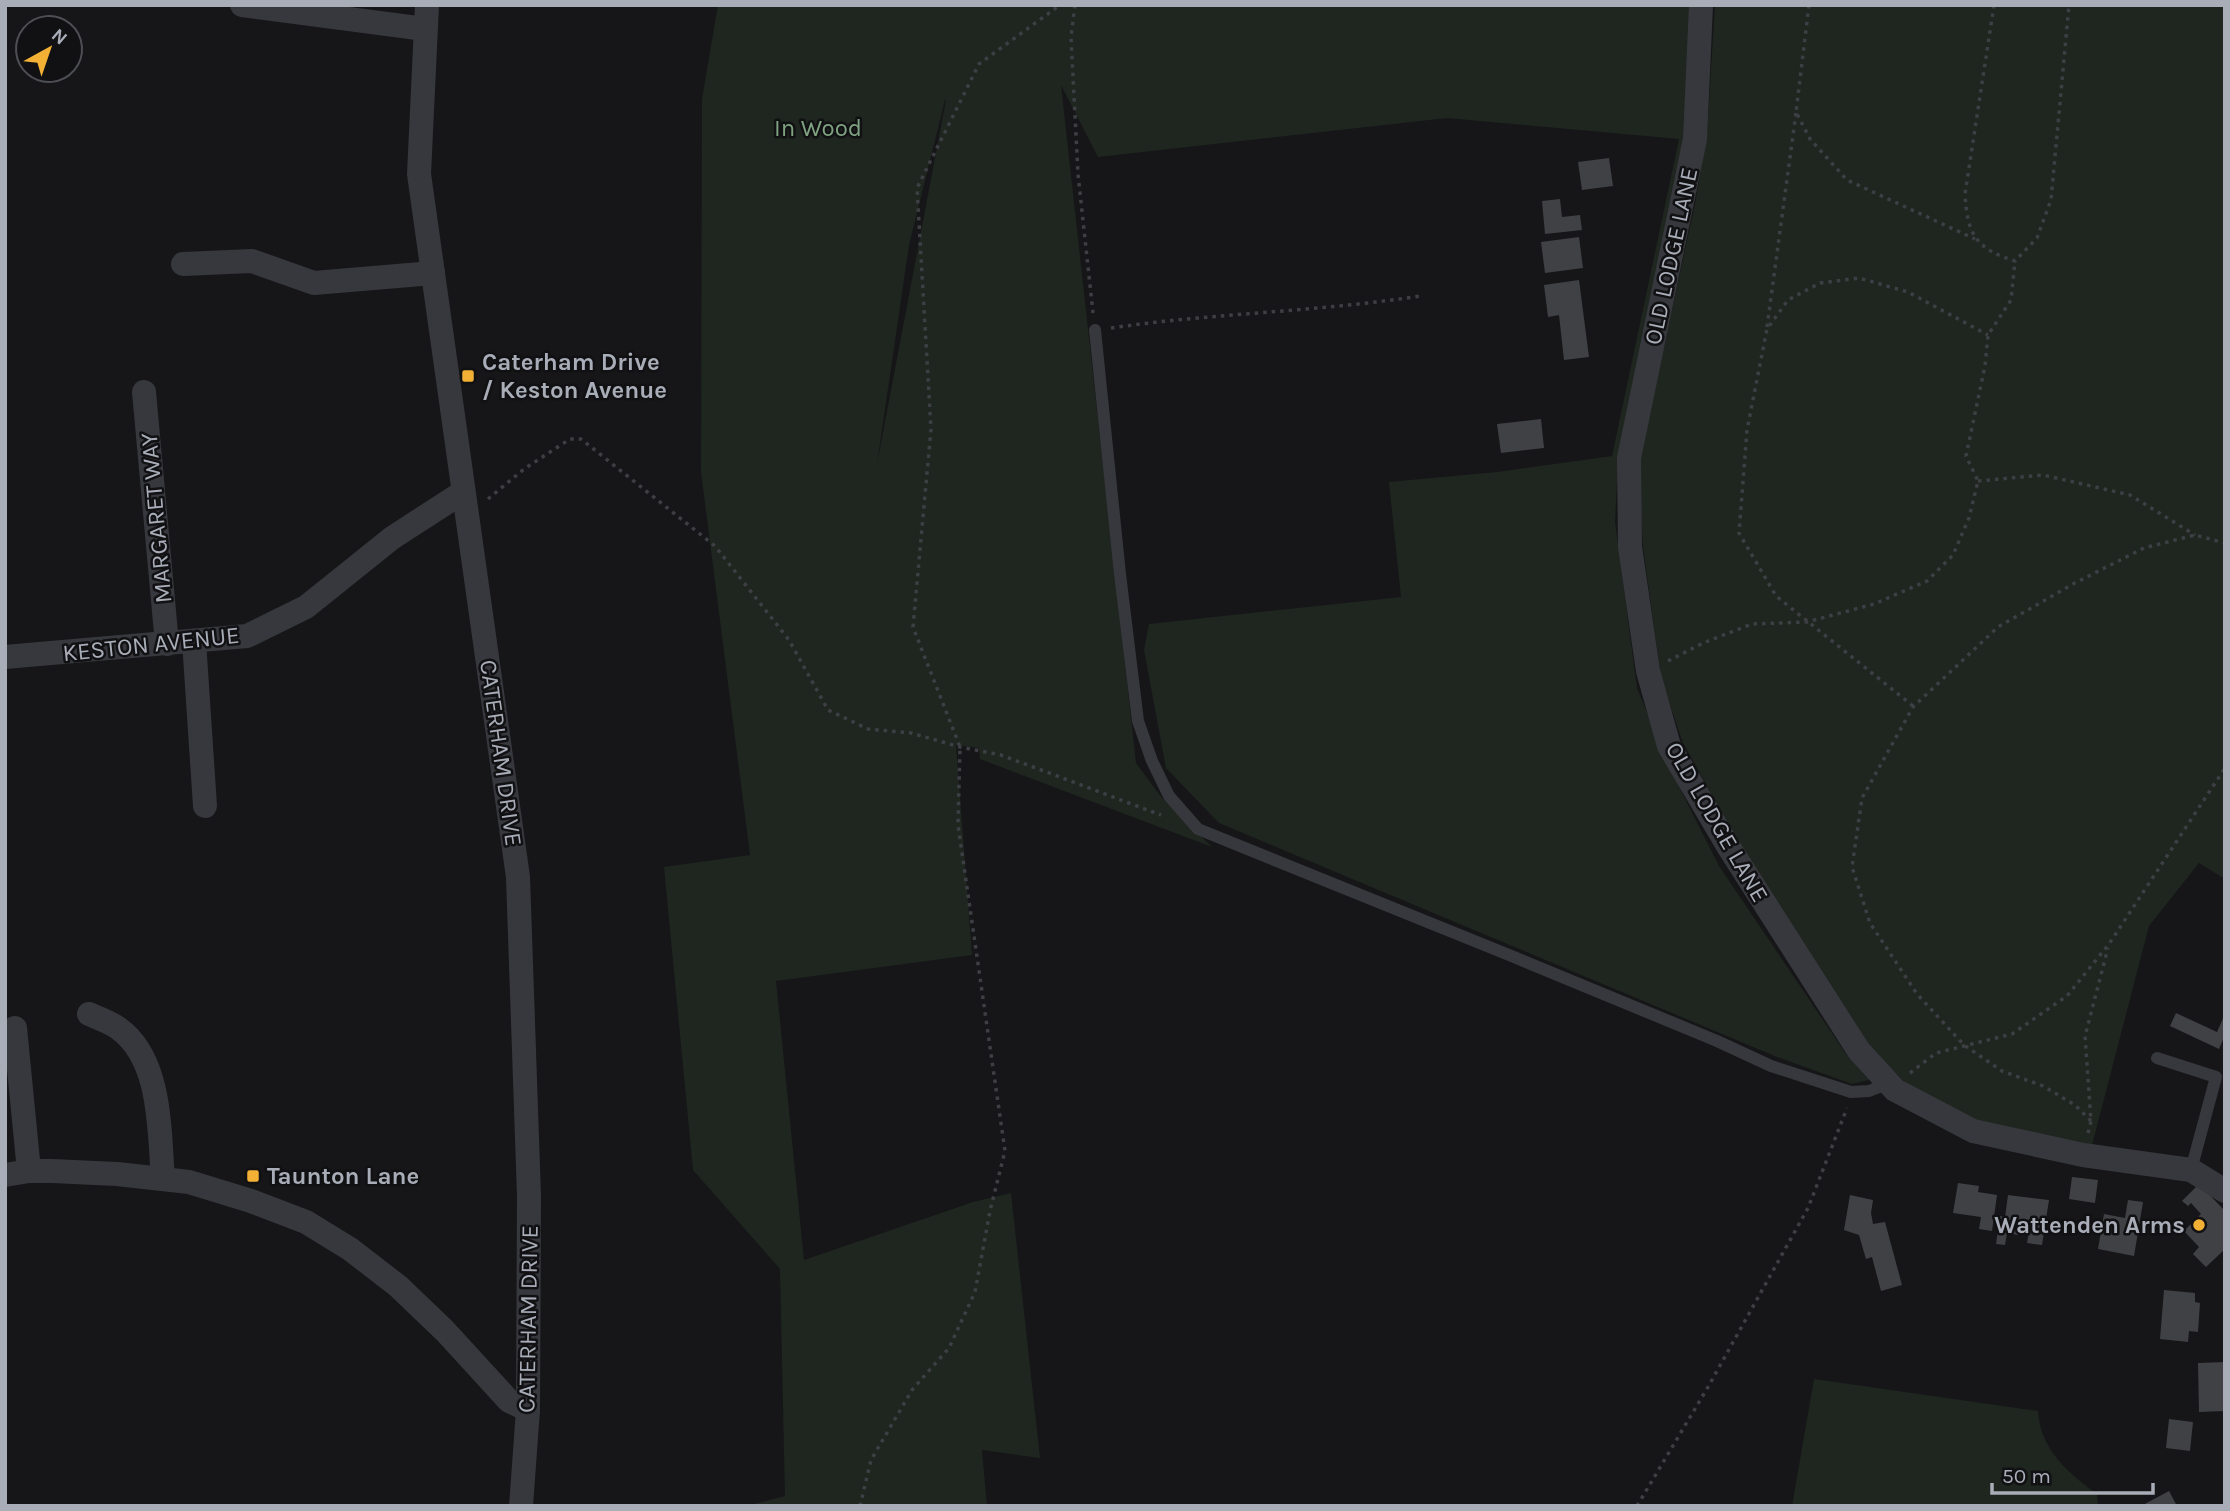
<svg xmlns="http://www.w3.org/2000/svg" width="2230" height="1511" font-family="Karla,sans-serif">
<style>
.green{fill:#1e261f;fill-rule:evenodd}
.building{fill:#404145}
.lines{fill:none;stroke-linecap:round;stroke-linejoin:round}
.path{stroke:#3d3f44;stroke-width:3.5;stroke-dasharray:3.5 5;stroke-linecap:butt}
.lane{stroke:#37383d;stroke-width:12}
.street{stroke:#37383d;stroke-width:24}
.poi-dot{fill:#f2b134;stroke:#111113;stroke-width:2.5}
.labels{text-anchor:middle;stroke-width:5;stroke-linejoin:round;paint-order:stroke}
.park-label{font-size:24px;fill:#7fa381;stroke:#111113}
.street-label{font-size:24px;fill:#a8adb8;stroke:#111113}
.poi-label{font-size:24px;font-weight:bold;fill:#a8adb8;stroke:#111113;text-anchor:start}
</style>
<rect width="100%" height="100%" fill="#161618"/>
<!-- green -->
<g class="green">
<path d="M718,5H1694L1689,138L1618,464L1615,522L1637,688L1670,769L1719,866L1848,1057L1869,1080L1852,1084L1777,1057L1219,823L1166,768L1144,650L1149,624L1401,597L1389,482L1497,472L1612,456L1679,139L1447,118L1098,157L1061,85L1136,763L1162,798L1212,847L980,759L979,748L956,745L972,955L776,981L804,1260L973,1202L1011,1193L1040,1458L982,1450L987,1506H754V1504L785,1496L780,1269L693,1170L664,867L750,855L701,472L702,99ZM945,100H946L877,464L909,245Z"/>
<polygon points="1715,5 2225,5 2225,879 2199,863 2149,926 2091,1149 1980,1123 1909,1086 1865,1042 1777,912 1683,743 1661,678 1643,547 1638,465 1695,204 1707,133"/>
<path d="M1814,1379L2038,1411C2040,1449 2068,1473 2097,1494L2098,1506H1792Z"/>
</g>
<!-- building -->
<g class="building">
<polygon points="1609,158 1613,186 1582,190 1578,162"/>
<polygon points="1560,199 1562,217 1580,215 1582,230 1545,234 1542,201"/>
<polygon points="1579,237 1583,268 1545,273 1541,242"/>
<polygon points="1579,280 1589,357 1564,360 1559,315 1548,317 1544,285"/>
<polygon points="1541,419 1544,448 1501,453 1497,424"/>
<polygon points="2176,1013 2217,1032 2225,1014 2225,1035 2219,1049 2170,1026"/>
<polygon points="2072,1177 2098,1180 2095,1203 2069,1199"/>
<polygon points="1958,1183 1979,1186 1978,1192 1997,1195 1992,1231 1979,1229 1981,1217 1953,1213"/>
<polygon points="2199,1184 2225,1211 2225,1249 2206,1267 2193,1254 2199,1247 2184,1231 2201,1214 2191,1203 2188,1206 2182,1201"/>
<polygon points="1850,1195 1873,1200 1871,1213 1873,1224 1885,1222 1902,1285 1881,1291 1872,1257 1866,1259 1859,1235 1844,1230"/>
<polygon points="2008,1195 2049,1200 2042,1245 2027,1243 2030,1227 2020,1225 2018,1235 2007,1233 2005,1245 1996,1244 2000,1216 2005,1217"/>
<polygon points="2128,1200 2143,1202 2134,1256 2098,1249 2104,1214 2125,1218"/>
<polygon points="2164,1290 2195,1293 2195,1302 2200,1303 2198,1332 2189,1331 2188,1342 2160,1339"/>
<polygon points="2225,1362 2225,1411 2199,1412 2198,1363"/>
<polygon points="2169,1419 2193,1422 2190,1451 2166,1448"/>
<polygon points="2169,1491 2177,1506 2141,1506"/>
</g>
<g class="lines">
<!-- path -->
<g class="path">
<polyline points="1075,5 1071,37 1078,174 1093,313"/>
<polyline points="1809,5 1796,112 1810,139 1847,180 1975,239"/>
<path d="M1994,5L1965,194C1967,234 1976,249 2015,261L2037,238L2051,200L2069,5"/>
<polyline points="1767,327 1796,113"/>
<path d="M1111,328C1213,313 1317,312 1420,296"/>
<polyline points="1978,481 2043,475 2130,495 2195,535"/>
<polyline points="488,499 524,469 570,439 581,439 715,546 789,640 828,710 868,729 911,733 960,747 1001,755 1161,815"/>
<polyline points="1668,661 1703,643 1752,624 1807,622 1874,604 1927,581 1953,555 1969,518 1978,481 1966,456 1985,366 1988,335 2011,300 2015,261"/>
<polyline points="1913,706 1776,596 1739,533 1747,430 1767,329 1788,300 1820,283 1859,278 1908,292 1988,335"/>
<polyline points="1910,1073 1936,1053 2012,1034 2067,996 2109,944 2225,768"/>
<polyline points="2091,1121 2075,1105 2043,1086 2002,1071 1964,1045 1917,994 1870,923 1852,867 1862,798 1913,707 1998,627 2073,584 2144,548 2195,535 2225,543"/>
<polyline points="2088,1133 2091,1121 2085,1036 2108,948"/>
<polyline points="860,1506 871,1460 912,1390 949,1348 975,1292 990,1211 1005,1151 958,825 960,747 913,627 931,429 917,188 979,64 1060,5"/>
<polyline points="1637,1506 1708,1387 1808,1208 1847,1108"/>
</g>
<!-- lane -->
<g class="lane">
<polyline points="1095,330 1120,574 1138,721 1152,761 1169,796 1198,829 1514,957 1717,1041 1771,1066 1851,1092 1869,1091 1887,1084"/>
<polyline points="2157,1058 2216,1077 2191,1170"/>
</g>
<!-- street -->
<g class="street">
<polyline points="242,5 425,29"/>
<polyline points="427,5 419,174 518,877 529,1196 528,1410 521,1506"/>
<polyline points="1701,5 1695,139 1629,458 1630,547 1648,671 1669,746 1728,846 1859,1051 1895,1090 1973,1131 2083,1155 2191,1170 2225,1191"/>
<polyline points="183,264 252,261 314,283 433,273"/>
<polyline points="144,392 167,644"/>
<polyline points="194,641 205,806"/>
<polyline points="5,657 247,636 306,607 392,538 463,492"/>
<path d="M89,1014C98,1018 110,1022 118,1028C162,1059 159,1131 163,1179"/>
<polyline points="15,1028 29,1171"/>
<polyline points="5,1175 29,1171 52,1171 117,1174 189,1182 251,1201 306,1222 350,1249 398,1286 445,1331 509,1401 528,1410"/>
</g>
</g>
<!-- markers -->
<g class="poi-dot">
<rect x="461" y="369" width="14" height="14" rx="3.5"/>
<rect x="246" y="1169" width="14" height="14" rx="3.5"/>
<circle cx="2199" cy="1225" r="7"/>
</g>
<g class="labels">
<!-- park labels -->
<g class="park-label">
<text x="818" y="136">In Wood</text>
</g>
<!-- street labels -->
<g class="street-label">
<text transform="translate(1671 256) rotate(-78)" y="8">OLD LODGE LANE</text>
<text transform="translate(156 518) rotate(-95)" y="8">MARGARET WAY</text>
<text transform="translate(151 644) rotate(-6)" y="8">KESTON AVENUE</text>
<text transform="translate(501 753) rotate(82)" y="8">CATERHAM DRIVE</text>
<text transform="translate(1717 822) rotate(60)" y="8">OLD LODGE LANE</text>
<text transform="translate(528 1319) rotate(-89)" y="8">CATERHAM DRIVE</text>
</g>
<!-- poi labels -->
<g class="poi-label">
<text x="482" y="370">Caterham Drive<tspan x="482" dy="28">/ Keston Avenue</tspan></text>
<text x="267" y="1184">Taunton Lane</text>
<text x="2185" y="1233" text-anchor="end">Wattenden Arms</text>
</g>
</g>
<!-- border -->
<rect width="2230" height="1511" fill="none" stroke="#a8adb8" stroke-width="14"/>
<!-- north arrow -->
<g transform="translate(49 49) rotate(40)"><circle r="33" fill="#111113" stroke="#4d4f55" stroke-width="2"/>
<path d="M0-5L12 26L0 18L-12 26Z" fill="#f2b134"/>
<text y="-10" font-size="19" font-weight="bold" text-anchor="middle" fill="#a8adb8">N</text>
</g>
<!-- scale -->
<path d="M1992 1483v10h161v-10" fill="none" stroke="#a8adb8" stroke-width="3.5"/>
<text x="2002" y="1483" font-size="21" fill="#a8adb8" stroke="#111113" stroke-width="5" paint-order="stroke">50 m</text>
</svg>
